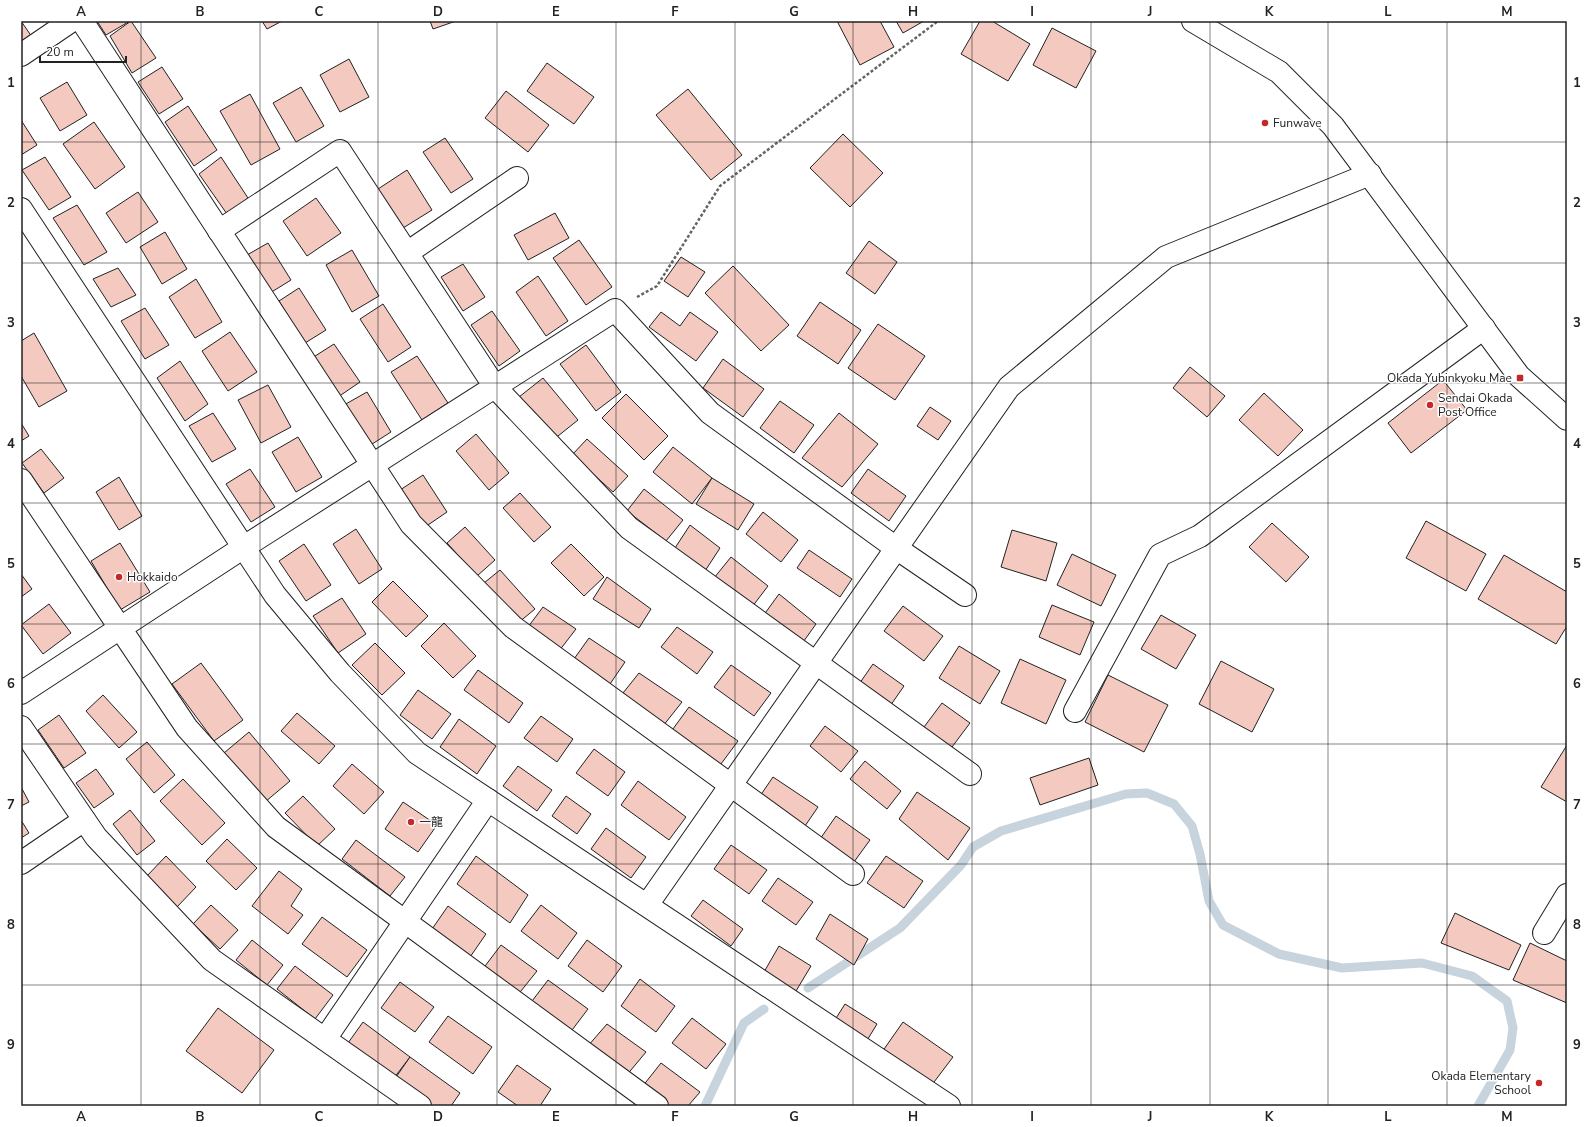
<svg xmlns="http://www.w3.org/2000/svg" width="1588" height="1127" font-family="'Nunito Sans','Noto Sans JP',sans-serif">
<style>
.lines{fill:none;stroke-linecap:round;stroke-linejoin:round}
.stream{stroke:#c7d3dd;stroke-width:9}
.building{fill:#f3c9c0;stroke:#222}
.minor-casing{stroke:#222;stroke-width:24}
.path{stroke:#646464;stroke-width:2.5;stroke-dasharray:3 2;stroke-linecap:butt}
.minor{stroke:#fff;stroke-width:22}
.grid{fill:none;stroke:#222;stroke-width:1;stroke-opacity:0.55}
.poi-dot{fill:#c62828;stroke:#fff;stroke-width:1.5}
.labels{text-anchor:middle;stroke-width:3;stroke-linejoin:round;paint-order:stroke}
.poi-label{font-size:12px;fill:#222;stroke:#fff;text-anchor:start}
.neatline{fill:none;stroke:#222;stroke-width:1.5}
.grid-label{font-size:13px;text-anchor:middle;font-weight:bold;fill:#222}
</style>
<rect width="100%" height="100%" fill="#fff"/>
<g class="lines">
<!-- stream -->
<g class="stream">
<polyline points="808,988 900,928 961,865 973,847 1001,831 1126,794 1147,793 1174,804 1192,826 1200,854 1209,901 1223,925 1279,954 1342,968 1422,963 1472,976 1507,1001 1513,1028 1510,1050 1478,1106"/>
<polyline points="705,1106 744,1023 764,1009"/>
</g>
</g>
<!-- building -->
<g class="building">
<polygon points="21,21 32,37 21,44"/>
<polygon points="97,21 130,21 106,35"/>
<polygon points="131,21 156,58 132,73 110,36"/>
<polygon points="262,21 282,21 267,29"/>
<polygon points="430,21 456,21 433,29"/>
<polygon points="837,21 880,21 894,47 860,65"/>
<polygon points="896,21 924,21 903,33"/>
<polygon points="980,21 992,21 1030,44 1008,81 961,54"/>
<polygon points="1052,28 1096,51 1076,88 1033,65"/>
<polygon points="349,59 369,97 340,112 320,75"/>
<polygon points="547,63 594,97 574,124 527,91"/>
<polygon points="162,67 183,99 159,114 138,82"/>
<polygon points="67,82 87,115 60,131 40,98"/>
<polygon points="301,87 324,126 296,142 273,103"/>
<polygon points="688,89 742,155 711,180 656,115"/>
<polygon points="506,91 549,125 528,152 485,118"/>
<polygon points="250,94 280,149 251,165 220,111"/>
<polygon points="188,106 217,150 194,166 165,122"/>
<polygon points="21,120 37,145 21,155"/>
<polygon points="94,122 125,167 95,189 63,144"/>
<polygon points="843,134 883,173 850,207 810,168"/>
<polygon points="445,138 473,179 451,193 423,152"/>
<polygon points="45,157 71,197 49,210 22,170"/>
<polygon points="221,157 248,198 227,214 199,174"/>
<polygon points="407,170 432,210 403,228 378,189"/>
<polygon points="138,192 158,222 126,243 106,213"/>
<polygon points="316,198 341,233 307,256 283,221"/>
<polygon points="77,205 107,252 84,265 53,218"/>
<polygon points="555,213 569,238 528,260 514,235"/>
<polygon points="165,232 187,269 162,284 140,247"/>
<polygon points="579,240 612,287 586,305 553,258"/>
<polygon points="869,241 897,262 875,294 846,273"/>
<polygon points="268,243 291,280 270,293 247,255"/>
<polygon points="352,250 379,296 352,312 326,265"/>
<polygon points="681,257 705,272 688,297 664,281"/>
<polygon points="463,264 485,297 463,311 441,277"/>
<polygon points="733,266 789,325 761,351 705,293"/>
<polygon points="118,268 136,295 111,307 93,279"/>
<polygon points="538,276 568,321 546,336 516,292"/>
<polygon points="196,279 222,322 195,338 169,297"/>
<polygon points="299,288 326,330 305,343 279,301"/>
<polygon points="820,302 861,330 838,364 797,336"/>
<polygon points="383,304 411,347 388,362 360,319"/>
<polygon points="145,308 169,345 145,359 121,321"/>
<polygon points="492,311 520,351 499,366 471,325"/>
<polygon points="661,312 680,326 690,312 718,332 696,361 649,327"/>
<polygon points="878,324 925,356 895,400 848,368"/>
<polygon points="230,332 257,372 228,391 202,351"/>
<polygon points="34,333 67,391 39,407 21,376 21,341"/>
<polygon points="334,344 360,382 338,397 312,358"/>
<polygon points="586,345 621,392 596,411 560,364"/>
<polygon points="417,356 448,403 422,420 391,372"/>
<polygon points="723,359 764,389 743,417 703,388"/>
<polygon points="180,361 208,404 185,421 157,378"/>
<polygon points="1190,367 1225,396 1207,417 1173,388"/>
<polygon points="543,378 578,420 553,440 519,397"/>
<polygon points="1443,380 1467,410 1411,453 1388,423"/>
<polygon points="268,385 291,427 261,443 238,400"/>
<polygon points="367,392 391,432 369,446 344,405"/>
<polygon points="1264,393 1303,430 1278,456 1239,420"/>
<polygon points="626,394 668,436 644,460 602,418"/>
<polygon points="780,401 814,425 794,453 760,428"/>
<polygon points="930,407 951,421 938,440 917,426"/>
<polygon points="213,413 236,449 212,462 189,426"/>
<polygon points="839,413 878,444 842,487 802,458"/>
<polygon points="21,423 29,436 21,441"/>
<polygon points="476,434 509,473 489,490 456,451"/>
<polygon points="298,437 322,477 296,492 272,452"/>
<polygon points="587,439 628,476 613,492 572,455"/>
<polygon points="673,447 712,478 692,504 653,472"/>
<polygon points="41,449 64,478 44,493 22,463"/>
<polygon points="250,469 275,507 251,522 226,484"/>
<polygon points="868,469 906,496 889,521 851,493"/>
<polygon points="423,475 447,512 425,527 400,490"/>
<polygon points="119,477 142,516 119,530 96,492"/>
<polygon points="712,478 754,504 738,530 696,504"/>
<polygon points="644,489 683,520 666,541 627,511"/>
<polygon points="520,493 551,527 534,542 503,508"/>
<polygon points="763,512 798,540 781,562 746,534"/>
<polygon points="1426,521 1486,554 1466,591 1406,558"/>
<polygon points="1272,523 1309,557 1286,582 1249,547"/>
<polygon points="690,525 720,548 705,571 675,548"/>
<polygon points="465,527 495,560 477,576 447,543"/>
<polygon points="356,529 382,569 359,584 333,544"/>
<polygon points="1012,530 1057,543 1046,581 1001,567"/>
<polygon points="120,543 150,592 120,610 91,561"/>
<polygon points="304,544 331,585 306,601 279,561"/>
<polygon points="571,544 604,577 584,596 551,563"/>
<polygon points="809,550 852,579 840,597 797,568"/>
<polygon points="1072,554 1116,575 1101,606 1057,585"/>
<polygon points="1504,555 1567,592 1567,626 1556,644 1478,599"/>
<polygon points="731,557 768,586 752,607 714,578"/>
<polygon points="500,570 535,609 518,623 484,583"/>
<polygon points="21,574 32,589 21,597"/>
<polygon points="607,577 651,609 639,628 593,599"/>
<polygon points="393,581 428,616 406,637 372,602"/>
<polygon points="779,594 816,624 801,645 763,616"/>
<polygon points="342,598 366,634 338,653 313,616"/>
<polygon points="49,604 71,633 43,654 21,625"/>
<polygon points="1052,605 1094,622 1080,655 1039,637"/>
<polygon points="903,606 943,636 924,661 884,631"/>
<polygon points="543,607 576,629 559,651 528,627"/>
<polygon points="1161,615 1196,635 1176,669 1141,649"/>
<polygon points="444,623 476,656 453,678 421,646"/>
<polygon points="677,627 713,652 697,674 661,647"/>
<polygon points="589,638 625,662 610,684 574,659"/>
<polygon points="375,643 405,673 382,695 352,665"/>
<polygon points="959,646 1000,671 980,704 939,678"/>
<polygon points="1020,659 1066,680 1046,724 1001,703"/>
<polygon points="1221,661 1274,689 1252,732 1199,704"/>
<polygon points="201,663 243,720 214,741 172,684"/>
<polygon points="873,664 904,686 888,709 857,687"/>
<polygon points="731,665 771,693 754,716 714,687"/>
<polygon points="478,670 523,703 509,723 464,690"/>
<polygon points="639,673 682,702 663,726 623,693"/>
<polygon points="1108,675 1168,705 1144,752 1085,722"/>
<polygon points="418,690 451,714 432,739 400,715"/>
<polygon points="103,695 137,732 119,748 86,711"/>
<polygon points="942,703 970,723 949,751 921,731"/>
<polygon points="689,707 738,741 718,768 670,733"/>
<polygon points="297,713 335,746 319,764 281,731"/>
<polygon points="59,715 86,753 64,768 38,730"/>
<polygon points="541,716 573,739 557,762 524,738"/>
<polygon points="459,719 496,746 477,774 440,747"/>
<polygon points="825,726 858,751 841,772 810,746"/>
<polygon points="249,732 290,781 265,802 224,753"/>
<polygon points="147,742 175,775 154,793 126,759"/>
<polygon points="1567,745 1567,802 1541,787"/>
<polygon points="594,749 625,772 608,796 576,773"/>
<polygon points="1089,758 1098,785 1040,805 1030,778"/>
<polygon points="865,761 901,791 887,809 850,779"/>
<polygon points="352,764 384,792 364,814 333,786"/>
<polygon points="518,766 552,790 537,811 503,786"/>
<polygon points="96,769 114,794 94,808 76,783"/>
<polygon points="773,777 818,807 805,826 760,796"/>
<polygon points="183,779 225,823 202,845 160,801"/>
<polygon points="638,781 686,817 669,840 621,805"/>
<polygon points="21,787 29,802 21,806"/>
<polygon points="917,792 970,828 948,860 899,819"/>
<polygon points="303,796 335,829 317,846 285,813"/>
<polygon points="566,796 591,814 577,834 552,816"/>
<polygon points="403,802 437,825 418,852 385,829"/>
<polygon points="130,810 155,841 137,855 113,824"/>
<polygon points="836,816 870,840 851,866 818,842"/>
<polygon points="21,820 29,833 21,838"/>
<polygon points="606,828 646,857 631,878 591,849"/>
<polygon points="227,839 257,868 236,890 206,861"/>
<polygon points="356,840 405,877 390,896 342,859"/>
<polygon points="731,845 767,870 749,894 714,869"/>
<polygon points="166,856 196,887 177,907 146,877"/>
<polygon points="476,856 528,895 510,923 457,884"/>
<polygon points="886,856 923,881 904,908 867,883"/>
<polygon points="279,871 302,889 291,906 303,915 288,934 252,906"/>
<polygon points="778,878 813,902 796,925 762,901"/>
<polygon points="703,900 743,929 731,946 691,916"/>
<polygon points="211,905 238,930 220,949 193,924"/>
<polygon points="541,905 577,933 558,959 521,931"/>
<polygon points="448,906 486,934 468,960 430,932"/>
<polygon points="1455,913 1521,945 1509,970 1441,943"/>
<polygon points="830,914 868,939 854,965 816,939"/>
<polygon points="322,917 367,950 347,977 302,944"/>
<polygon points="252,940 283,965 267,985 236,960"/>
<polygon points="587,940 622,966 603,992 568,966"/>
<polygon points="1530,943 1567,961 1567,1003 1513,980"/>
<polygon points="501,945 537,971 517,996 482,970"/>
<polygon points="779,946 811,966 796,991 764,972"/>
<polygon points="295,966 333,995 315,1019 277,989"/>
<polygon points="640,979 675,1006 656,1032 621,1006"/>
<polygon points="548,980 588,1009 569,1034 529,1005"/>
<polygon points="400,982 434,1007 415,1032 381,1008"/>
<polygon points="845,1004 877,1024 866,1042 833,1023"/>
<polygon points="218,1008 274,1050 242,1093 186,1051"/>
<polygon points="448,1016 492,1047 473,1074 429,1042"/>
<polygon points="692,1018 726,1044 706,1069 672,1043"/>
<polygon points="363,1022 410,1057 394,1078 348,1043"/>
<polygon points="903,1022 953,1057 931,1086 882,1052"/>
<polygon points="607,1024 646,1052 626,1076 587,1047"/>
<polygon points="410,1057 460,1093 451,1106 430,1106 394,1080"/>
<polygon points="661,1063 700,1092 688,1106 668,1106 642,1087"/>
<polygon points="517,1065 551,1089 540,1106 518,1106 498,1092"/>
</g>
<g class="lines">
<defs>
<g id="minor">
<polyline points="82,21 411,524 513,627 853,874"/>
<polyline points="1193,21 1279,72 1333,126 1519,376 1567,419"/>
<polyline points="21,55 71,21"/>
<polyline points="21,209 275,595 340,673 417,753 949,1106"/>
<polyline points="219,231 340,151 495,387 629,528 970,774"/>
<polyline points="407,253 517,178"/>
<polyline points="21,480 187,728 276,827 657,1106"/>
<polyline points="21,693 244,547 615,310 710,413 896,548 965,595"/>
<polyline points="1075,711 1160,555 1200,536 1484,328"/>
<polyline points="21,727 96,837 212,960 420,1106"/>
<polyline points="21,863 84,820"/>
<polyline points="647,905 1009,387 1166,257 1370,174"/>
<polyline points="1544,933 1567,895"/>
<polyline points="325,1039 488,800"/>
</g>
</defs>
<!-- minor casing -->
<use href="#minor" class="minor-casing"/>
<!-- path -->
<polyline class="path" points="637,297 657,286 720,186 938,21"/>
<!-- minor -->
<use href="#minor" class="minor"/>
</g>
<!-- grid -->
<path class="grid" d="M141,21V1106M260,21V1106M378,21V1106M497,21V1106M616,21V1106M735,21V1106M853,21V1106M972,21V1106M1091,21V1106M1210,21V1106M1328,21V1106M1447,21V1106M21,142H1567M21,263H1567M21,383H1567M21,503H1567M21,624H1567M21,744H1567M21,864H1567M21,985H1567"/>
<!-- markers -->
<g class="poi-dot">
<circle cx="1265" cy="123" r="4"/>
<rect x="1516" y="374" width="8" height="8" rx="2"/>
<circle cx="1430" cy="405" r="4"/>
<circle cx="119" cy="577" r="4"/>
<circle cx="411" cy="822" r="4"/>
<circle cx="1539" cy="1083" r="4"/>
</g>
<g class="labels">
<!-- poi labels -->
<g class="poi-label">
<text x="1273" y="127">Funwave</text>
<text x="1512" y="382" text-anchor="end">Okada Yubinkyoku Mae</text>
<text x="1438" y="402">Sendai Okada<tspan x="1438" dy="14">Post Office</tspan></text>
<text x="127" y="581">Hokkaido</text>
<text x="419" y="826">一龍</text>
<text x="1531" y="1080" text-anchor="end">Okada Elementary<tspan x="1531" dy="14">School</tspan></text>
</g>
</g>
<!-- border -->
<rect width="1588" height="1127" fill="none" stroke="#ffffff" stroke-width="44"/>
<!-- scale -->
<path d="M40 56v6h86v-6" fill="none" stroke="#222222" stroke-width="2"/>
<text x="46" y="56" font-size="12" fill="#222222" stroke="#ffffff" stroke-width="3" paint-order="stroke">20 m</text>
<rect x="22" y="22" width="1544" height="1083" class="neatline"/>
<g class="grid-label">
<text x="81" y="16">A</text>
<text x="200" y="16">B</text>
<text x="319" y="16">C</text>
<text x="438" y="16">D</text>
<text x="556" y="16">E</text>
<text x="675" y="16">F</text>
<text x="794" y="16">G</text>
<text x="913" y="16">H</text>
<text x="1032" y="16">I</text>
<text x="1150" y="16">J</text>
<text x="1269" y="16">K</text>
<text x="1388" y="16">L</text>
<text x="1507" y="16">M</text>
<text x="11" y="87">1</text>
<text x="1577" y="87">1</text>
<text x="11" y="207">2</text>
<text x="1577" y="207">2</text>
<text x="11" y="327">3</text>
<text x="1577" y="327">3</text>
<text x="11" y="448">4</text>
<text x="1577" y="448">4</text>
<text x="11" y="568">5</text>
<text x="1577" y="568">5</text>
<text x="11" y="688">6</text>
<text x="1577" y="688">6</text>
<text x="11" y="809">7</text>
<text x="1577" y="809">7</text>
<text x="11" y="929">8</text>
<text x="1577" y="929">8</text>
<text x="11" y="1049">9</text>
<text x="1577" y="1049">9</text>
<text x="81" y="1121">A</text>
<text x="200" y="1121">B</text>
<text x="319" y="1121">C</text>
<text x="438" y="1121">D</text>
<text x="556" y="1121">E</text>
<text x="675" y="1121">F</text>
<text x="794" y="1121">G</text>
<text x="913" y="1121">H</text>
<text x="1032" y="1121">I</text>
<text x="1150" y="1121">J</text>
<text x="1269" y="1121">K</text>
<text x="1388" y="1121">L</text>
<text x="1507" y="1121">M</text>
</g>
</svg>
